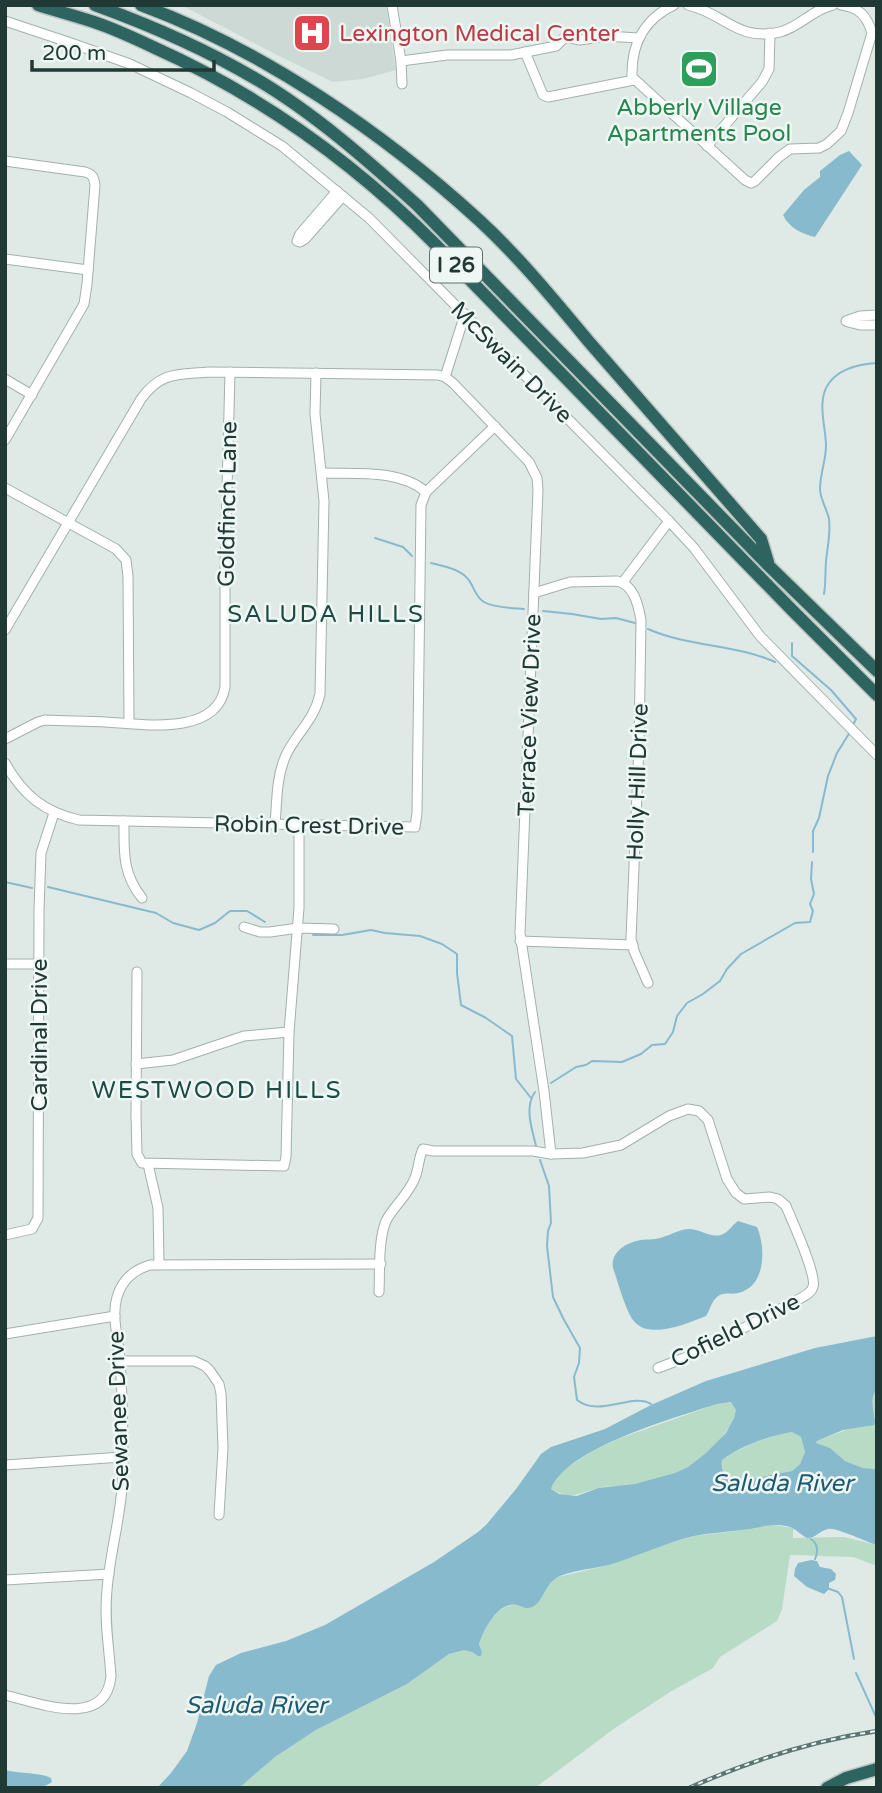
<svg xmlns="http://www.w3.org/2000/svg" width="882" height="1793" font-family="'Varela Round',sans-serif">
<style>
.built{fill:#cdd9d5}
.green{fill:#b8dbc6}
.water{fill:#88bace;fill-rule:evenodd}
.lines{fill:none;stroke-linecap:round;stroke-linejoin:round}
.stream{stroke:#88bace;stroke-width:2}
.minor-casing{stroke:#a2b1ad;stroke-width:11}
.highway-casing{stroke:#bcc4c2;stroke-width:15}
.minor{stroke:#fff;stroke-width:9}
.highway{stroke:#2d6460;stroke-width:12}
.rail-casing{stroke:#5b7571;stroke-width:4.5}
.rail{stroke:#eff7f4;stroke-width:2;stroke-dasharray:5;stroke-linecap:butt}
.labels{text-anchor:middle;stroke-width:5;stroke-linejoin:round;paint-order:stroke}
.shield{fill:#eff7f4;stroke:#5f726e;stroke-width:2}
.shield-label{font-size:21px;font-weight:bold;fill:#213935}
.health-label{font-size:23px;fill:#be3a42;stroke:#eff7f4;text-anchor:start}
.leisure-label{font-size:23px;fill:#27864d;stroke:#eff7f4}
.street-label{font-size:23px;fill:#213935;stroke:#eff7f4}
.neighbourhood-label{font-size:24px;letter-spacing:2px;fill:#1d4a45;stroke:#eff7f4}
.water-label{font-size:24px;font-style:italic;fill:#1d5a72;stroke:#eff7f4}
</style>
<rect width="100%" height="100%" fill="#dfeae6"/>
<!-- built -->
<polygon class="built" points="181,5 386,5 396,70 363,79 333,82 283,58"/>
<!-- green -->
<g class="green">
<path d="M877,1389V1469L863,1468L845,1461L830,1448L816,1444L817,1441L875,1419C874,1408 869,1398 877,1389Z"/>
<path d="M731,1402L737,1410C730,1433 708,1455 688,1467C673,1476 653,1481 636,1484C623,1487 610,1485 598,1488C577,1493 573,1501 551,1489L555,1480L562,1471L593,1451L618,1439L717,1404Z"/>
<path d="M792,1432L801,1437L805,1452L800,1464L792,1471L740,1481C728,1479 721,1474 722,1460C743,1447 767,1436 792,1432Z"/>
<path d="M767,1524L793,1528V1538L844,1537L877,1545V1566L853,1557L790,1555L782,1609L777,1621L720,1657L713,1668L670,1692L615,1728L535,1788H239L275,1757L316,1730L407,1684L449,1654L464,1649L472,1652L478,1656L482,1652L479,1644C485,1626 498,1602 520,1605L545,1590L549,1583L558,1577L605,1566L659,1546L695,1536L743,1530Z"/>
</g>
<!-- water -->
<g class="water">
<path d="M849,151L862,165L815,237C802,234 788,227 783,215L804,190L820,177V171L840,155Z"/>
<path d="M738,1221L757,1227C766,1248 766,1287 738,1293C730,1295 723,1291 717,1297C711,1302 710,1310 706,1316C688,1323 648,1341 633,1320C625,1309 618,1282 613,1268C610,1252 627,1242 641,1240C648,1239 656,1240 663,1237C671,1235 680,1229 689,1229C700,1229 710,1238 721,1235C728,1233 732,1225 738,1221Z"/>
<path d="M877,1336V1389C869,1398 874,1410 875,1422L874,1425L843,1430L817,1441L816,1443L830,1448L845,1461L863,1468L877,1469V1545C866,1542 836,1527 828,1529C819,1531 816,1538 807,1538C801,1535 796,1529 790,1527C772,1522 759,1528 742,1530C726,1532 710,1533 694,1536C666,1543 640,1555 612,1564C595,1569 577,1569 560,1576C544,1583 544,1602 532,1607C526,1610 522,1606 517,1605C498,1601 484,1629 479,1644L482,1652L481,1656H478L472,1652L464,1650L449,1654L407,1684L316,1730L275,1757L239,1788H157L171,1773L187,1751L197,1723L209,1676L216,1665L241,1653L286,1641L325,1625L434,1562L478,1532L486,1525L516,1489L541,1454L551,1447L605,1429L651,1405L706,1381L815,1348ZM731,1402L736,1410L734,1418L726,1433L706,1453L688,1467L675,1473L635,1484L598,1488L577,1496L559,1494L551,1489C566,1448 677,1417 717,1404ZM792,1432L801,1437L805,1452L800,1464L792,1471L740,1481C728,1479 720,1474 722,1460C742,1446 768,1436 792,1432Z"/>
<polygon points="811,1560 817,1561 820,1567 831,1569 836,1574 835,1580 829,1583 829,1589 824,1594 807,1587 794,1576 795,1569 798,1563"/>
<path d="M5,1770C20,1774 39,1772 51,1778L52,1782C40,1791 21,1788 5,1788Z"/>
</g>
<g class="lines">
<!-- stream -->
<g class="stream">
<polyline points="375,538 403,547 412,556"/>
<path d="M431,563C443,566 460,569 468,579C474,586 475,597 484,602C495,608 512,608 524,609"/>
<path d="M824,594C826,583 825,573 826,562C827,548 831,534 829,519C827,509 820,499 820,489C820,474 826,460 826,446C826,426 816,401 829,383C840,368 860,364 877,363"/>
<polyline points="543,611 572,614 601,619 616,618 635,623"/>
<path d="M648,629C689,647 735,644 775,662"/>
<polyline points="792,643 792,656 831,690 856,719 852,727"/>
<polyline points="813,852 813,831 819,818 828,776 837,753 850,732"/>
<polyline points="5,882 32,888"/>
<polyline points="48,887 156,913 173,923 199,930 215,923 230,911 247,911 265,922"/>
<polyline points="313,935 342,935 371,930 385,933 420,936 442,944 457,954 457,973 461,1005 486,1018 512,1036 516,1079 531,1098"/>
<polyline points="551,1083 576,1067 586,1065 592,1061 622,1062 641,1054 652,1045 665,1044 673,1032 677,1016 687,1003 703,994 720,981 727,969 741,954 795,923 810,922 813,911 810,904 814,894 811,879 812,862"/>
<path d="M535,1092C524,1107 532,1129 536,1146"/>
<path d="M540,1160L549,1186L551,1223L548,1231L547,1246L553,1297L563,1318L580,1348L579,1363L574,1377L577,1400C600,1418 632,1392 651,1404"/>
<path d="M811,1539C818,1544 818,1552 815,1559"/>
<polyline points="827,1588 838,1592 842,1597 854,1659"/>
<polyline points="856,1673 876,1717"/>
</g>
<defs>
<g id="minor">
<polyline points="392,5 401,61 402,84"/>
<path d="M674,5C644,19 631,45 632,77L745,180L751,183L755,181L779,157L790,149L819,148L827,144L841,131L848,113L872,33C867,16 859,7 841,5"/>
<path d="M688,5C724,13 737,42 780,32C800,27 813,9 833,5"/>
<polyline points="5,21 71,43 130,64 191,93 227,112 282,146 369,218 669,521 694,548 760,636 877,755"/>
<polyline points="525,52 543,95 548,97 634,80"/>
<polyline points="401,61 447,55 511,55 556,46 565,37 580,40 605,36 639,38"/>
<polyline points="707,146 762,82 769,69 770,33"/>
<path d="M5,161L85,172C93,174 94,178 95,185L87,284L84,304L5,440"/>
<polyline points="337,191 300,234 297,241 300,242 305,239 343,196"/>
<polyline points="5,259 88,270"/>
<polyline points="846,321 860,316 877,315"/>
<polyline points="848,322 860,325 877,325"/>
<polyline points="445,377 465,314"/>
<polyline points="5,379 32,395"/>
<path d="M322,473C355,474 400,469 426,492"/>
<polyline points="5,488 116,549 126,560 128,576 129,723"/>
<polyline points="623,582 669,521"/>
<path d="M534,593L570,582L617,581C634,585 638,604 641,620L639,745L631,939L634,951L648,983"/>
<path d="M5,630L141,399C161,371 178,375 209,372L438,375L445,377L453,383L529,462L537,478L538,490L520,933L544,1091L551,1154"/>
<path d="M5,739L38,722L45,720C65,721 85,721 106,722C141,724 217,737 225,687V568L230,372"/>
<path d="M5,763C23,795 44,812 79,820L415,827L417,813L421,505L426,492L495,426"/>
<path d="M124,821C124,851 122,873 142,898"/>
<path d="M275,825C277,802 276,777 286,755C297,732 314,721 320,694L324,501L315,414L316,373"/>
<polyline points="244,927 260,932 270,932 298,928 334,929"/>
<polyline points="520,941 633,945"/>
<polyline points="5,964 39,964"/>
<polyline points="137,972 136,1115 137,1154 142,1163 284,1166 286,1157 289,1032 299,908 299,826"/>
<polyline points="136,1064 173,1060 244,1036 289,1032"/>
<polyline points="148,1164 158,1208 159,1264"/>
<polyline points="5,1235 32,1229 38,1218 39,910 41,853 54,813"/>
<path d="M379,1292C380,1271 378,1240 386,1221C393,1207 407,1196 414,1180C419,1170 418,1159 423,1149L433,1151H533L551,1154L583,1153L621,1145L669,1116L688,1109L699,1111L708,1120L727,1179L736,1193L744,1199L770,1197L778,1199L786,1206C792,1221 817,1274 813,1287C811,1293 806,1295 801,1298L692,1355L658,1368"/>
<polyline points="5,1334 115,1316"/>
<polyline points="120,1361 194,1361 205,1366 210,1371 219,1384 221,1394 223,1448 219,1515"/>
<polyline points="5,1465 122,1457"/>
<polyline points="5,1580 109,1574"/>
<path d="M5,1695C38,1703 106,1730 111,1676C109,1648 104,1619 107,1590C110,1551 122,1513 123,1474C123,1436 123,1398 120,1361C119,1340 111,1317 117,1297C122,1280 133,1270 150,1265L381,1264"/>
</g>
<g id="highway">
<path d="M38,5C57,11 76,16 94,22C115,29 134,38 153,47C260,95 354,162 436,245L792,610L877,695"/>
<path d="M95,5C150,25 207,50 256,79C314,113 367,160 417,205L769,566L877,671"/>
<path d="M141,5C263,50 384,133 480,221C520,258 555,301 590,343C647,408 704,474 761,539L768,562"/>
<polyline points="827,1788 846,1778 877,1769"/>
</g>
</defs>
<!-- minor casing -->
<use href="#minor" class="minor-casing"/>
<!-- highway casing -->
<use href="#highway" class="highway-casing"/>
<!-- minor -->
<use href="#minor" class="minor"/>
<!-- highway -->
<use href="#highway" class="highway"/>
<defs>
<path id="rail" d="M689,1788C749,1761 811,1741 877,1731"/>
</defs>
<!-- rail casing -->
<use href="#rail" class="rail-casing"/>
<!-- rail -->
<use href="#rail" class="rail"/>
</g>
<!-- icons -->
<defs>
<symbol id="hospital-square" viewBox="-11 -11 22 22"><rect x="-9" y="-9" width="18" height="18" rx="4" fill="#e0444e" stroke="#eff7f4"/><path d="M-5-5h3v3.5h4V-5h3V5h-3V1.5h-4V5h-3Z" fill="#fff"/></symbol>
<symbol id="stadium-square" viewBox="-11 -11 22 22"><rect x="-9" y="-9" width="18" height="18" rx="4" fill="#2e9e5b" stroke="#eff7f4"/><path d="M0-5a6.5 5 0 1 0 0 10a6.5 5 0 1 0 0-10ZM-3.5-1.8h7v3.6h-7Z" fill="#fff"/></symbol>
</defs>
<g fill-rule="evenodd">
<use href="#hospital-square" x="290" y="11" width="44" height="44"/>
<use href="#stadium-square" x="677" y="47" width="44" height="44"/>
</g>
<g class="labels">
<!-- shield labels -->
<rect class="shield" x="430" y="247.5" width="52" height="35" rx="5"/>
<g class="shield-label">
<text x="456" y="272">I 26</text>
</g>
<!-- health labels -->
<g class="health-label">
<text x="339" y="41">Lexington Medical Center</text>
</g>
<!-- leisure labels -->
<g class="leisure-label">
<text x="699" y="115">Abberly Village<tspan x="699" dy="26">Apartments Pool</tspan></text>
</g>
<!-- street labels -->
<g class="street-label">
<text transform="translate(512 362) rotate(45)" y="8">McSwain Drive</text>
<text transform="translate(227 504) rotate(-89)" y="8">Goldfinch Lane</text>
<text transform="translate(529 715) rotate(-88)" y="8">Terrace View Drive</text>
<text transform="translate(637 782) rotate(-88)" y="8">Holly Hill Drive</text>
<text transform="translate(309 825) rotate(1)" y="8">Robin Crest Drive</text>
<text transform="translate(39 1035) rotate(-90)" y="8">Cardinal Drive</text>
<text transform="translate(735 1330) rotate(-26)" y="8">Cofield Drive</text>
<text transform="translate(118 1411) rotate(-92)" y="8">Sewanee Drive</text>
</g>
<!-- neighbourhood labels -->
<g class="neighbourhood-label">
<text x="326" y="622">SALUDA HILLS</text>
<text x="217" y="1098">WESTWOOD HILLS</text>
</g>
<!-- water labels -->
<g class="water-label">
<text x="782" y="1491">Saluda River</text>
<text x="256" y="1713">Saluda River</text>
</g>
</g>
<!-- border -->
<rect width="882" height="1793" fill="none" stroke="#213935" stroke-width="14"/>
<!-- scale -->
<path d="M32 60v10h182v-10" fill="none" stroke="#213935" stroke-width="3.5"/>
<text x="42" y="60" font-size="21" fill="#213935" stroke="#eff7f4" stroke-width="5" paint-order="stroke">200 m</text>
</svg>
